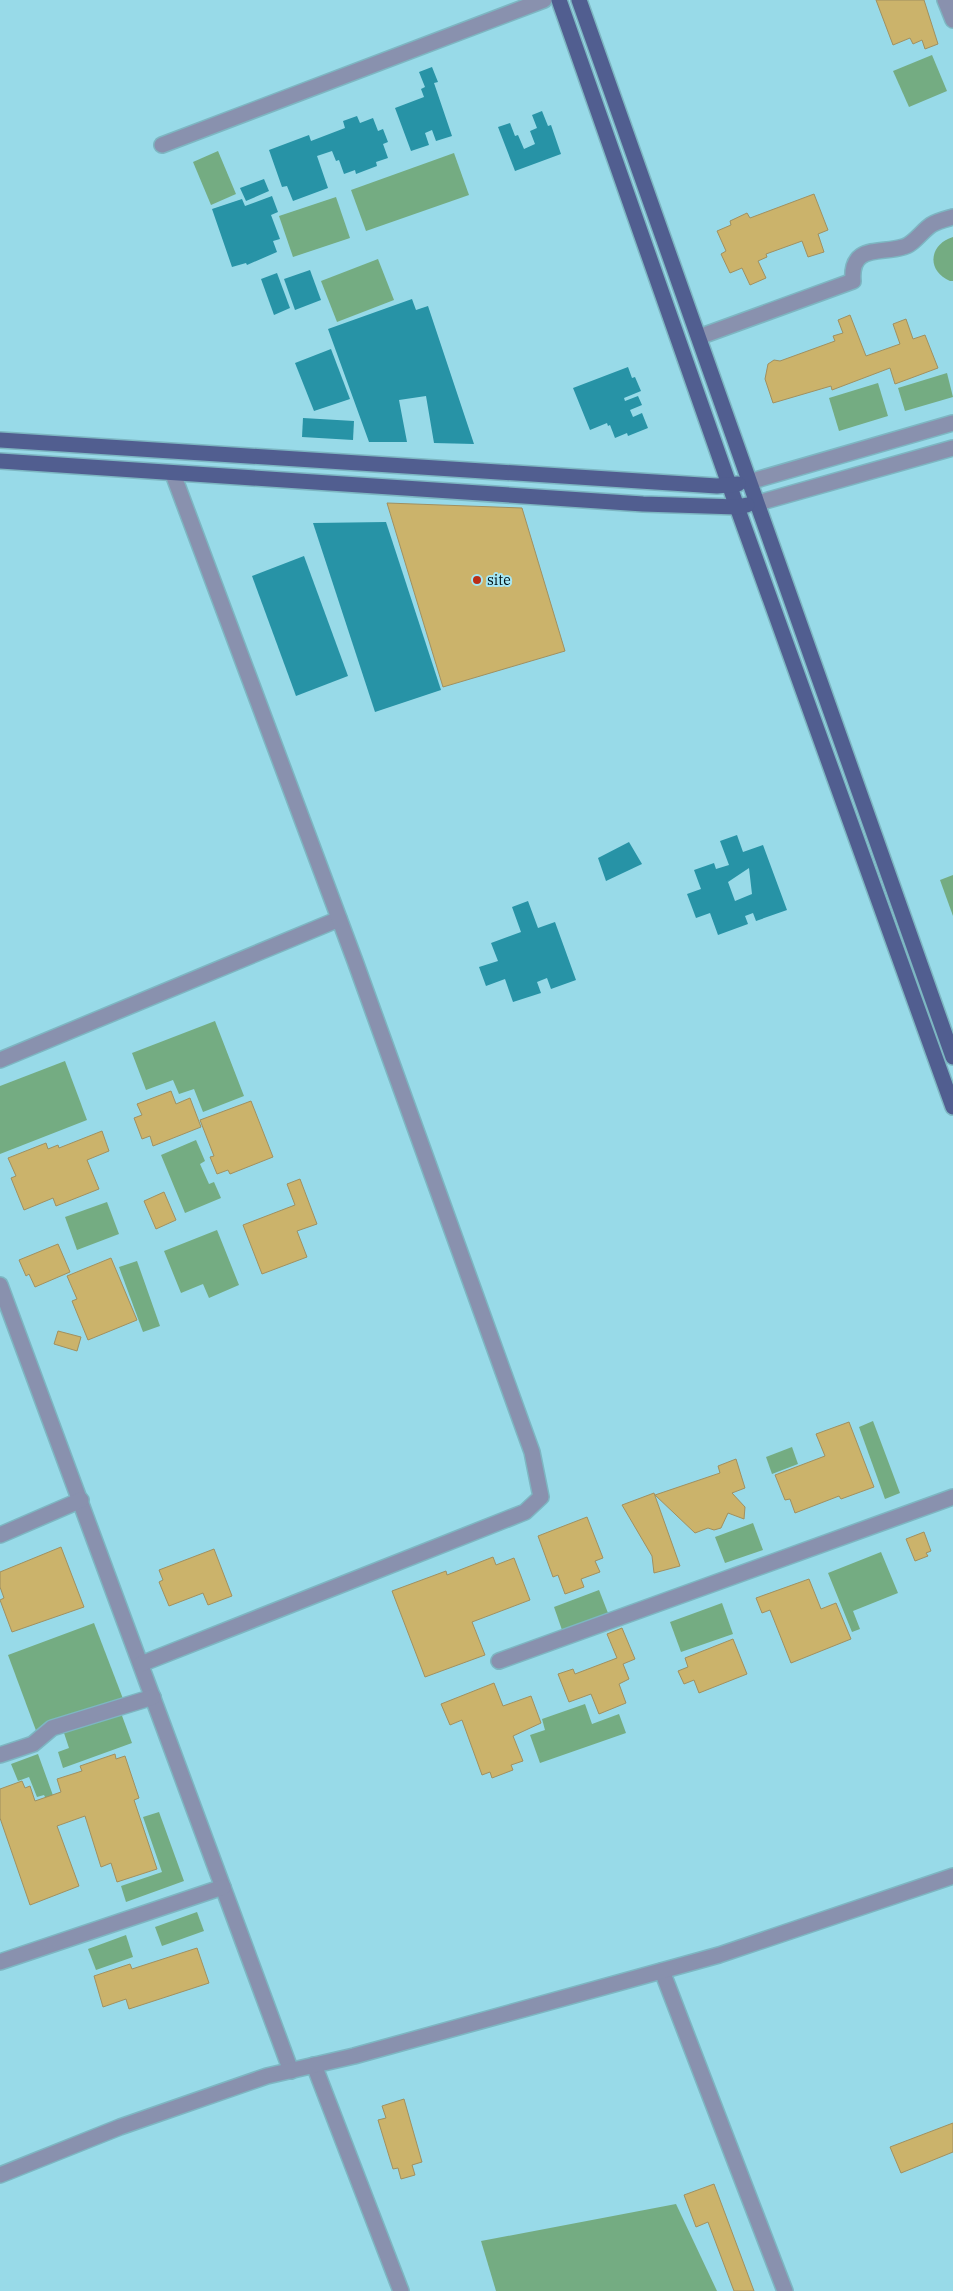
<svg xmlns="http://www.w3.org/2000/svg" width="953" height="2291" font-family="'IBM Plex Serif',serif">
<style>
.green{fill:#74ac82}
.water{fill:#2793a6;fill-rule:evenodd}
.building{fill:#cbb36b;stroke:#a09060}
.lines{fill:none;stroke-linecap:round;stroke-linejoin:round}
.minor-casing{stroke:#7db6c2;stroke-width:18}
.major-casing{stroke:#7db6c2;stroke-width:18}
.minor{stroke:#8991ae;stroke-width:15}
.major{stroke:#515e90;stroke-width:15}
.poi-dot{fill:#ba2e17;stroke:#a5e7f5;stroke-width:2}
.labels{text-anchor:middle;stroke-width:4;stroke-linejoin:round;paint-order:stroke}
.poi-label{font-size:14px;fill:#001015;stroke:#a5e7f5;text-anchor:start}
</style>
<rect width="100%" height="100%" fill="#98dae8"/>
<!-- green -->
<g class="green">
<polygon points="932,55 947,91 909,107 893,71"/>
<polygon points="218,151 236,194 211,205 193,162"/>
<polygon points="454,153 469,195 366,231 351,190"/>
<polygon points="336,197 350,238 293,257 279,216"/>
<path d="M953,237V281H950C926,271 929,244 953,237Z"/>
<polygon points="378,259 394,300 337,322 321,281"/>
<polygon points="947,373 953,397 905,411 898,388"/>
<polygon points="878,383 888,416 839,431 829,398"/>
<polygon points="953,875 953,916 940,880"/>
<polygon points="215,1021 244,1096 203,1112 194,1089 179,1094 173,1080 146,1090 132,1053"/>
<polygon points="65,1061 87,1120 0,1154 0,1086"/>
<polygon points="196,1140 205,1161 200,1164 209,1184 214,1182 221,1198 185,1213 161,1155"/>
<polygon points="107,1202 119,1234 77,1250 65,1217"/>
<polygon points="217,1230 239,1285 209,1298 203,1284 181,1293 164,1251"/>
<polygon points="137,1261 160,1326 143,1332 119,1267"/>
<polygon points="873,1421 900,1493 885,1499 859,1427"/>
<polygon points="792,1447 798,1464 772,1474 766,1457"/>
<polygon points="753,1523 763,1550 725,1563 715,1537"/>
<polygon points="881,1552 898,1593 853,1611 860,1629 852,1632 828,1573"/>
<polygon points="599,1590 608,1613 562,1630 554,1607"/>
<polygon points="722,1603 733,1634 681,1652 670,1622"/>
<polygon points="94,1623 125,1704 38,1736 8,1655"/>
<polygon points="585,1704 592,1724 619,1714 626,1733 540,1763 530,1735 545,1730 542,1719"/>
<polygon points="121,1713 132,1743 63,1768 58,1752 69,1748 64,1733"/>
<polygon points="38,1754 55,1801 48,1803 44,1795 37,1797 29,1777 18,1781 11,1764"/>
<polygon points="159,1812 184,1881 126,1902 121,1886 162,1872 143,1817"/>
<polygon points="197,1912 204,1931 162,1946 155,1927"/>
<polygon points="126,1935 133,1957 96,1970 88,1949"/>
<polygon points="676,2204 717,2291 496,2291 481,2241"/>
</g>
<!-- water -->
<g class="water">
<polygon points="432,67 438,82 434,83 452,136 436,141 432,130 425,133 429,145 411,151 395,108 424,97 421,89 425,87 419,72"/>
<polygon points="542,111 548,126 551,125 561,154 515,171 498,127 510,123 515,136 518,135 524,149 535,144 530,131 537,128 532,115"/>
<polygon points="357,116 360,123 373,118 378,131 383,129 388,142 383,144 388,158 376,162 377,166 356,174 355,170 344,174 339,160 336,161 332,151 317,156 328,188 293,201 287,186 282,187 269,150 309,135 311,141 345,128 343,121"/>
<polygon points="264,179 269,191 246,201 240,188"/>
<polygon points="272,196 278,212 271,215 280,239 273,241 277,252 247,265 246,263 232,267 212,209 242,199 245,206"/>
<polygon points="310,270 321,300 295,310 284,279"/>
<polygon points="277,273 290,308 274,315 261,279"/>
<polygon points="412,299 416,310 428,306 474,444 434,443 426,396 399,400 407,442 369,442 328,329"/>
<polygon points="331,349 350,399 314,411 295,363"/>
<polygon points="628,367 632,378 635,377 641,391 624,398 625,401 638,396 642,405 630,410 633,417 642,413 648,428 628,436 627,433 615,438 610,425 608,426 607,423 590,430 573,388"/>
<polygon points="303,418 354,421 353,440 302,437"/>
<polygon points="386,522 441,690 375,712 313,523"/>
<polygon points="304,556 348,676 296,696 252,576"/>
<path d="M737,835L743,852L763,845L787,910L756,921L753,913L745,916L748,924L718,935L710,913L696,918L687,894L701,889L694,870L714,863L716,869L729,865L720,841ZM749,868L752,894L735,901L728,882Z"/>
<polygon points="629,842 642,864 606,881 598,858"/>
<polygon points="528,901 538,928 555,922 576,980 551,989 547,978 537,982 541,993 513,1002 505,979 486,986 479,967 498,961 491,943 521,932 512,907"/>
</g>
<!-- building -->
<g class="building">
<polygon points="876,0 924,0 938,44 925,49 922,40 913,44 910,38 893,45"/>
<polygon points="814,194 828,230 818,234 824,252 808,257 802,241 766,254 767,257 758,261 766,278 750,285 742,268 730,273 721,254 726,251 717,231 731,225 730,221 747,213 750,218"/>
<polygon points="850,315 866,356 900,344 893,324 906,319 913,339 925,335 938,368 895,384 890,368 832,390 831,386 773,403 765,379 768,364 774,360 780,361 835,341 833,336 843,333 838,320"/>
<polygon points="387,503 522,508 565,651 443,687"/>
<polygon points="171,1091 176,1104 190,1098 201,1127 153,1146 150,1136 142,1139 134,1118 142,1115 137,1104"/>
<polygon points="251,1101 273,1157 230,1174 228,1170 217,1174 210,1157 214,1156 200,1120"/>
<polygon points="102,1131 109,1151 87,1160 99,1189 56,1206 53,1198 24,1210 11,1178 16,1176 8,1158 46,1143 48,1149 58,1145 59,1148"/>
<polygon points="300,1179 317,1224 297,1231 307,1257 262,1274 243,1225 295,1205 287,1184"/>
<polygon points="164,1192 176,1220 156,1229 144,1201"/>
<polygon points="58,1244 70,1272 35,1287 29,1274 26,1276 19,1260"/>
<polygon points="111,1258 137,1320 88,1340 72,1301 77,1299 67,1276"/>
<polygon points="58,1331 81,1337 77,1351 54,1344"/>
<polygon points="849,1422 874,1487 841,1499 839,1496 795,1513 790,1499 785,1500 775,1475 825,1456 816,1434"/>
<polygon points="736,1459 745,1488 732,1493 745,1507 744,1519 728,1513 721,1528 714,1530 708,1528 695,1533 655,1495 720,1473 718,1466"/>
<polygon points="654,1493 680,1566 654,1573 652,1556 622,1505"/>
<polygon points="587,1517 603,1558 595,1561 600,1572 581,1579 584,1587 565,1594 558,1575 553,1577 538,1536"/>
<polygon points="924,1532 931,1551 926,1553 928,1556 915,1561 906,1539"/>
<polygon points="61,1547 84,1607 12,1632 0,1600 4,1598 0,1587 0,1572"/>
<polygon points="214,1549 232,1596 208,1605 203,1593 169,1606 159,1582 163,1580 159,1570"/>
<polygon points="493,1557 496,1565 514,1558 530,1600 472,1622 485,1655 425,1677 392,1591 446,1571 447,1575"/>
<polygon points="809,1579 821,1609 836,1603 851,1639 791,1663 770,1610 762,1613 756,1598"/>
<polygon points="622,1628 635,1659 623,1664 629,1679 619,1684 626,1703 599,1714 591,1694 569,1702 558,1674 573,1669 575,1674 617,1658 607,1634"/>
<polygon points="733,1639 747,1674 699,1693 694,1680 684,1684 678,1671 688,1667 685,1658"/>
<polygon points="494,1683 503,1706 531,1696 541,1723 513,1736 523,1761 511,1765 513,1770 492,1778 490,1772 482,1775 462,1720 450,1725 441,1704"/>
<polygon points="115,1754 116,1759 125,1756 139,1798 134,1800 157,1869 117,1882 111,1863 101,1867 85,1816 57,1826 79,1886 30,1905 0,1818 0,1789 22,1781 25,1788 30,1786 35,1801 61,1792 57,1779 82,1771 80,1766"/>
<polygon points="197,1948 209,1983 129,2009 126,1999 103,2007 94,1976 130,1964 132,1969"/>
<polygon points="404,2099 422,2162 412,2165 415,2175 401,2179 398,2168 393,2169 378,2120 386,2118 382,2106"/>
<polygon points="953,2123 953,2152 901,2173 890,2147"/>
<polygon points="714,2184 754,2291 734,2291 708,2222 696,2227 684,2195"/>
</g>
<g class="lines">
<defs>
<g id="minor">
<polyline points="945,0 953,20"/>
<polyline points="162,145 544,0"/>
<path d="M699,337L853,281C850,244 880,254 903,247C913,245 922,231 931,225C937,221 946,219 953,217"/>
<polyline points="749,482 953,423"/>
<polyline points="758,503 953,448"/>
<polyline points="0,1060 339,919"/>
<polyline points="0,1285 291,2071"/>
<polyline points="0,1535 81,1500"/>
<polyline points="499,1661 953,1497"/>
<polyline points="141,1664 525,1512 541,1497 532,1452 355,961 173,474"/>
<polyline points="0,1755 33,1744 52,1728 153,1697"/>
<polyline points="0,1962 223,1887"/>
<polyline points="662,1971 785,2291"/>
<polyline points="314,2065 401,2291"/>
<polyline points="0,2175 120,2127 267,2076 354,2056 719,1955 953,1876"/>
</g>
<g id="major">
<polyline points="559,0 737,507 953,1107"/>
<polyline points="579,0 953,1057"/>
<polyline points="0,440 717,486 738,484"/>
<polyline points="0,461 643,504 737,507 747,505"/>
</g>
</defs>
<!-- minor casing -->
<use href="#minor" class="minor-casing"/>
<!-- major casing -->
<use href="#major" class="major-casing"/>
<!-- minor -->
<use href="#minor" class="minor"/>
<!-- major -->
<use href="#major" class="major"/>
</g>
<!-- markers -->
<circle class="poi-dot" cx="477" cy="580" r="5"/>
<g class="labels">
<!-- poi labels -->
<g class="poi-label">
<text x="487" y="585">site</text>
</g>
</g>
</svg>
